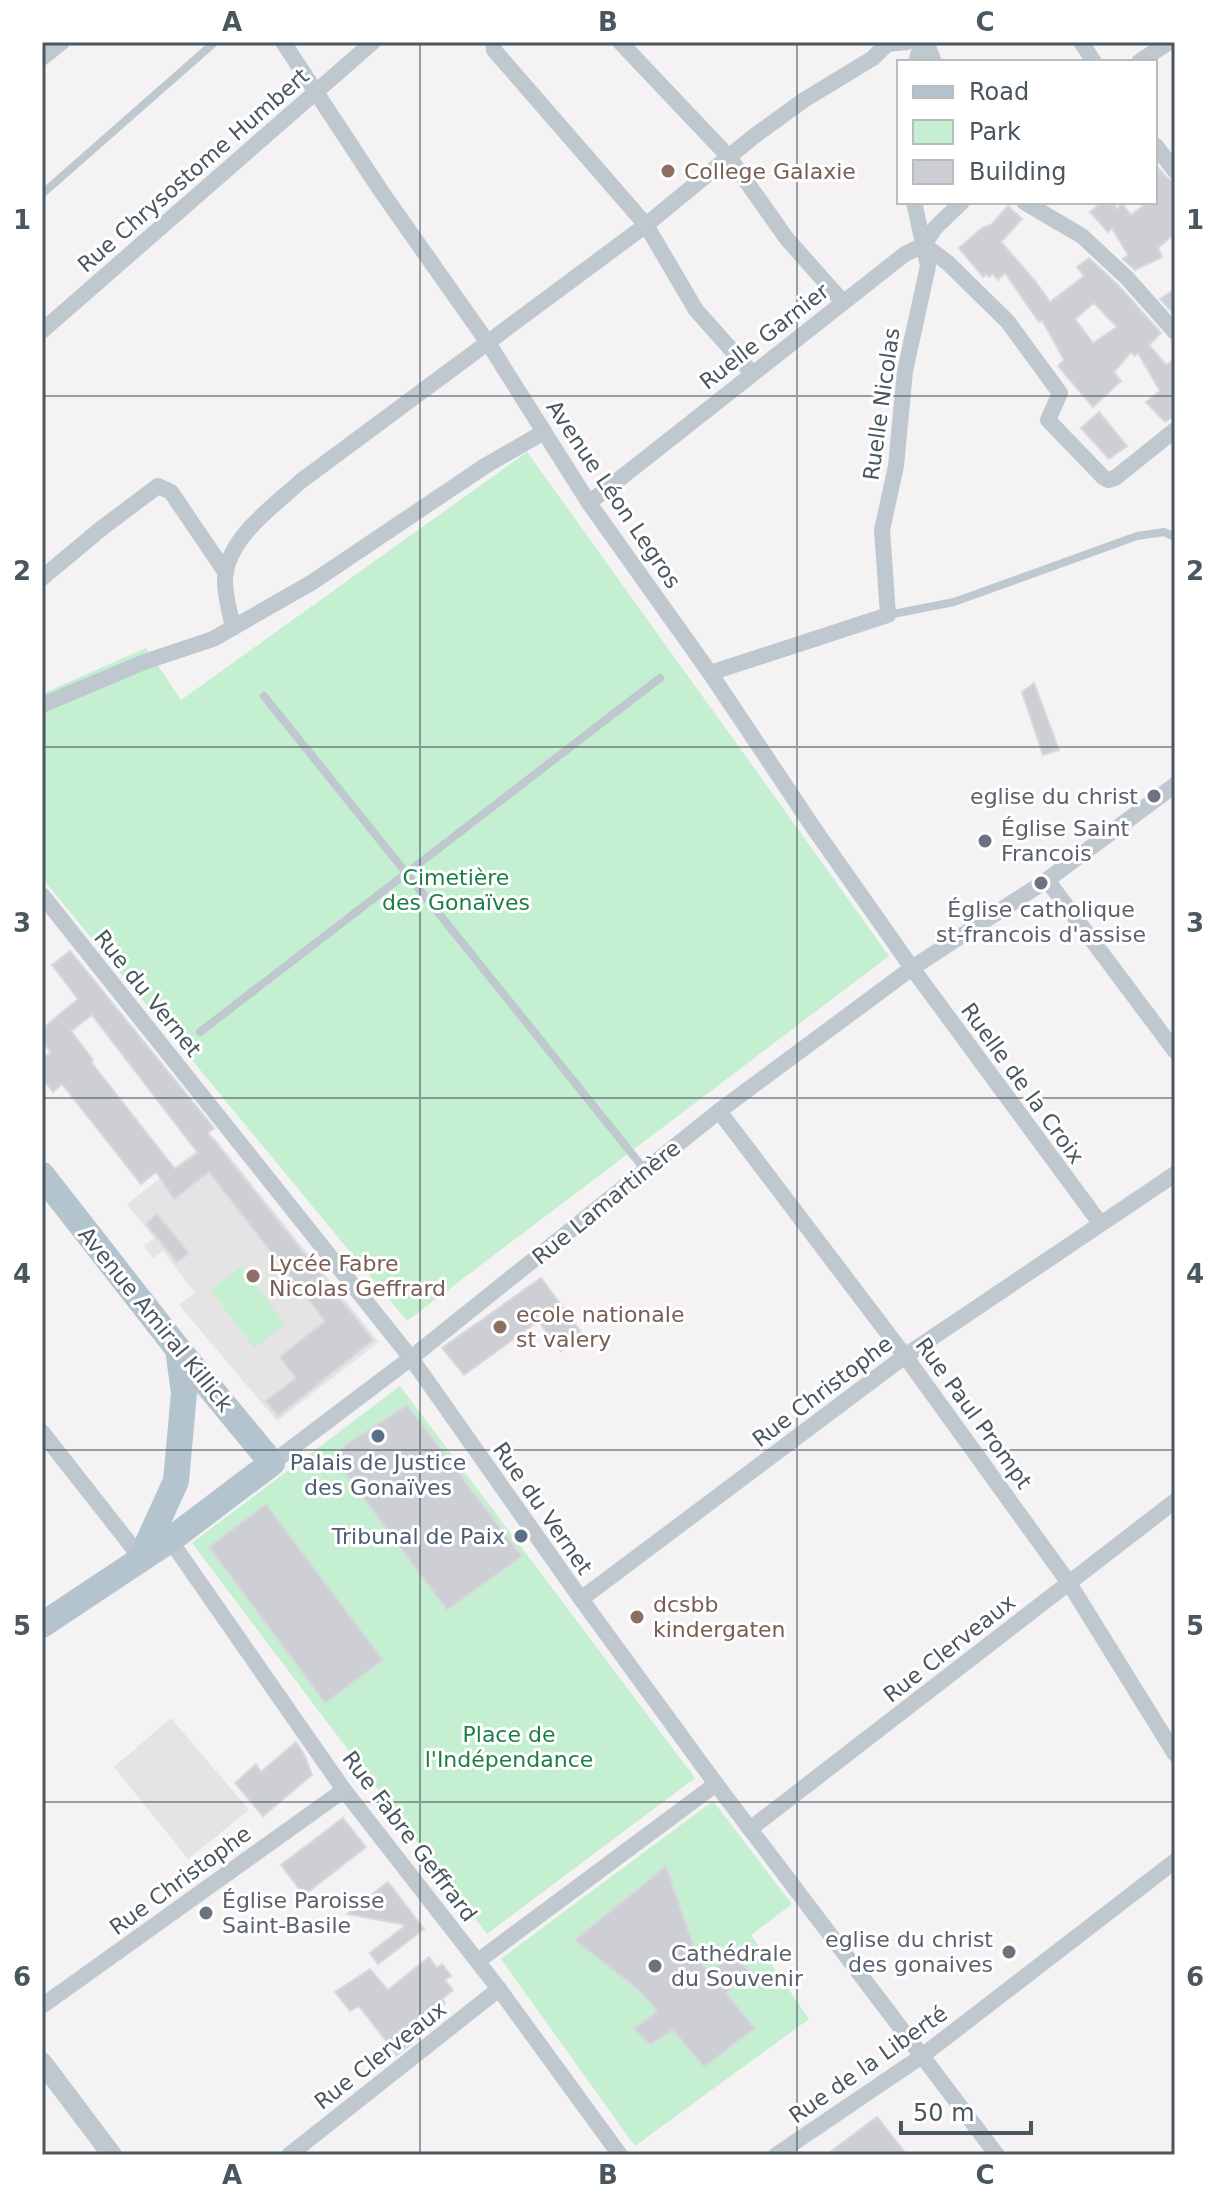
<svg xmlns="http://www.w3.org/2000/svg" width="1217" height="2197" font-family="'DejaVu Sans',sans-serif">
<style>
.education{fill:#e5e3e4}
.green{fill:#c4efd1;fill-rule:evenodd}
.building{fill:#cdcfd4;stroke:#d7d9dd;stroke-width:2;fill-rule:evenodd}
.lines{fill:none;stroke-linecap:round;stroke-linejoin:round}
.service{stroke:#bec8ce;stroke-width:8}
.minor{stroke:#bec8ce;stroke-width:16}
.tertiary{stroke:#bec8ce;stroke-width:20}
.primary{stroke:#b4c4cf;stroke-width:26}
.grid{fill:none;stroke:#4a575f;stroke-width:2;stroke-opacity:0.55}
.education-dot{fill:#8d6e63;stroke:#fff;stroke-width:3}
.worship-dot{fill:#6b7280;stroke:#fff;stroke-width:3}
.service-dot{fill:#5c6f8a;stroke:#fff;stroke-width:3}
.labels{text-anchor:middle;stroke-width:6;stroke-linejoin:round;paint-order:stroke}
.street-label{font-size:22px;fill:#4a575f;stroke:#fff}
.education-label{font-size:22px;fill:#785e54;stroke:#fff;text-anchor:start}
.worship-label{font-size:22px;fill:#5b616d;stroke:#fff;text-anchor:start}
.park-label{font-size:22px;fill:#1c8045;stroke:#fff}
.service-label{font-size:22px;fill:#4e5e75;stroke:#fff}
.neatline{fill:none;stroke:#4a575f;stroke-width:3}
.grid-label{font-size:26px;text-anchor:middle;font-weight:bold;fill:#4a575f}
</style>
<rect width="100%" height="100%" fill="#f4f2f3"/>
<!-- education -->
<g class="education">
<polygon points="214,1137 379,1342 277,1421 179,1305 195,1293 163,1251 153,1258 144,1246 154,1238 127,1204"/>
<polygon points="171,1718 249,1810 188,1859 114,1767"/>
</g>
<!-- green -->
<g class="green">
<polygon points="527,452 889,956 407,1321 42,878 42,694 146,648 181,700"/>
<polygon points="242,1266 285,1324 254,1348 211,1290"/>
<path d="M400,1386L695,1778L487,1934L192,1543ZM345,1446L447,1609L339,1465ZM266,1505L382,1661L325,1703L209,1547Z"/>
<path d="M713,1801L792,1904L751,1935L809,2019L635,2146L501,1959ZM666,1866L698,1959L709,1973L732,1953L750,1971L726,1993L755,2028L704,2067L673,2030L650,2045L634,2030L657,2011L641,1992L576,1940Z"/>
</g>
<!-- building -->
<g class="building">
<polygon points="1155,164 1167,178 1175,182 1175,233 1158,248 1162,257 1135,270 1123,259 1128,255 1112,228 1108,232 1090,212 1102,202 1112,202 1117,209 1122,204 1131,215 1148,202 1155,202"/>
<path d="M1008,206L1022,219L1001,242L1036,282L1050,302L1084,276L1077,267L1089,258L1119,286L1161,333L1149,345L1166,365L1175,359V415L1165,422L1146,402L1160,391L1138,353L1135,356L1131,352L1114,372L1121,381L1093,407L1058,366L1064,360L1042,320L1039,322L1005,273L998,280L993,274L989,277L986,274L983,277L959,248L982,228L991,225ZM1094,303L1117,327L1093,343L1075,319Z"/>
<polygon points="1175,289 1175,315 1160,299"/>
<polygon points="1099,412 1127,446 1109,459 1081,428"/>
<polygon points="1034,683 1059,750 1043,755 1022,692"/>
<path d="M70,951L214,1128L208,1133L373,1340L278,1416L266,1401L296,1378L280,1357L325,1321L209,1172L174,1199L156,1172L141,1184L62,1084L53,1092L42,1078V1059L51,1052L42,1042V1029L78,999L52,965ZM92,1015L198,1153L175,1169L91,1062L93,1060L71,1031Z"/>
<polygon points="157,1214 189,1253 177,1262 146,1224"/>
<polygon points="541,1278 582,1333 561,1351 538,1321 464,1375 442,1348"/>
<polygon points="407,1405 522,1556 447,1610 339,1465 344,1446"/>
<polygon points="266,1504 383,1660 325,1703 209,1547"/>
<polygon points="296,1742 304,1754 312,1775 263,1816 235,1783 256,1764 261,1772"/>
<polygon points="343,1818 366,1847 304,1895 281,1865"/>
<polygon points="666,1866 698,1959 709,1973 732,1953 750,1972 726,1993 755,2028 704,2067 673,2030 650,2045 634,2029 657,2011 641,1992 575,1940"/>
<polygon points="388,1882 424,1929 378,1964 370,1953 406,1925 347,1914"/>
<polygon points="429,1957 437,1968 442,1964 451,1976 445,1980 453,1990 442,1999 445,2003 417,2025 424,2033 397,2055 359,2006 350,2011 335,1992 370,1969 388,1990"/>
<polygon points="877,2117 907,2155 826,2155"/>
</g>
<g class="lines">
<!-- service -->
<g class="service">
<polyline points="42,194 215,42"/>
<polyline points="888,615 954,602 1137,536 1164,532 1175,537"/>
<polyline points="264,696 645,1170"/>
<polyline points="200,1032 660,678"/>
</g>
<!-- minor -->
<g class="minor">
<polyline points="283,42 381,191 488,343 589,503 710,673 815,830 912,968 1100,1223"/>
<polyline points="493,42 494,50 646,225 696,310 752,373"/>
<polyline points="620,42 729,157 787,239 843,302"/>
<polyline points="884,42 887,44 907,42"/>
<polyline points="926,42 934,62"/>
<polyline points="1081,42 1094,62"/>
<polyline points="42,58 62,42"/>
<polyline points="916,62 922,42"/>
<polyline points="1139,62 1169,42"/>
<polyline points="1155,145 1175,171"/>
<polyline points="1024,202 1082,236 1127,278 1175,332"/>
<polyline points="924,245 948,263 1008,322 1060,393 1048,420 1103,477 1108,480 1115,478 1175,430"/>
<polyline points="42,331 373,42"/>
<polyline points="589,503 905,254 924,245 935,228 962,202"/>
<polyline points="42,578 102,528 158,486 171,492 226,573"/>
<path d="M233,628C230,611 224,594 225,578C228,537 274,506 301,481L646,225L753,137L804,100L873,58L887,44"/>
<polyline points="710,673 888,615 882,530 896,466 905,371 928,266 914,202"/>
<polyline points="42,705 144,662 213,639 311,583 485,466 544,432"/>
<polyline points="1047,880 1175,1051"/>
<polyline points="42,895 411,1358 581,1599 716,1784 997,2155"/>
<polyline points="719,1111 905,1356 1069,1583 1175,1754"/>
<polyline points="42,1432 141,1558"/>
<polyline points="272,1463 411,1358 719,1111 912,968 1047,880 1175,785"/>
<polyline points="170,1540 344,1790 499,1989 620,2155"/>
<polyline points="581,1599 905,1356 1175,1174"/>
<polyline points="750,1829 1175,1501"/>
<polyline points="478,1961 716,1784"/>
<polyline points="42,2006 344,1790"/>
<polyline points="289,2155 499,1989"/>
<polyline points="776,2155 922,2056 1175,1861"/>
</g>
<!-- tertiary -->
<polyline class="tertiary" points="42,2062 112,2155"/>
<!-- primary -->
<g class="primary">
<polyline points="42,1175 178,1349 272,1463 170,1540 42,1625"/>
<polyline points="141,1558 176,1481 184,1393 178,1349"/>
</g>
</g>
<!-- grid -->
<path class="grid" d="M420,42V2155M797,42V2155M42,396H1175M42,747H1175M42,1098H1175M42,1450H1175M42,1802H1175"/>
<!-- markers -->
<g class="education-dot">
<circle cx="668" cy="171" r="8"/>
<circle cx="253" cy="1276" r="8"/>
<circle cx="500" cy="1327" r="8"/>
<circle cx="637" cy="1617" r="8"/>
</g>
<g class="worship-dot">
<circle cx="1154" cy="796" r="8"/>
<circle cx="985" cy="841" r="8"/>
<circle cx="1041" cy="883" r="8"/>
<circle cx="206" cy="1913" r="8"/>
<circle cx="1009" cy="1952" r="8"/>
<circle cx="655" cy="1966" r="8"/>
</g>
<g class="service-dot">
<circle cx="378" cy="1436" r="8"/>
<circle cx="521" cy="1536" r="8"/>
</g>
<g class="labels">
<!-- street labels -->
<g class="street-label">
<text transform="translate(193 170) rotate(-41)" y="8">Rue Chrysostome Humbert</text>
<text transform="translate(764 336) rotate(-38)" y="8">Ruelle Garnier</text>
<text transform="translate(881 404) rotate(-82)" y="8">Ruelle Nicolas</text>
<text transform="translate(614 494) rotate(56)" y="8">Avenue Léon Legros</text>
<text transform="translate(148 993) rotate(51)" y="8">Rue du Vernet</text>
<text transform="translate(1023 1083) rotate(54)" y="8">Ruelle de la Croix</text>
<text transform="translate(606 1202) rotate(-39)" y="8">Rue Lamartinère</text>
<text transform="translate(156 1319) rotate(51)" y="8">Avenue Amiral Killick</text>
<text transform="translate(822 1391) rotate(-37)" y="8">Rue Christophe</text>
<text transform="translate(974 1413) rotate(54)" y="8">Rue Paul Prompt</text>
<text transform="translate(543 1508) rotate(55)" y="8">Rue du Vernet</text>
<text transform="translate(949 1648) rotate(-38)" y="8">Rue Clerveaux</text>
<text transform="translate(410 1836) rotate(53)" y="8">Rue Fabre Geffrard</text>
<text transform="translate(180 1880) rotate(-36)" y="8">Rue Christophe</text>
<text transform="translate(380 2055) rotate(-38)" y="8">Rue Clerveaux</text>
<text transform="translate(868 2064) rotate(-35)" y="8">Rue de la Liberté</text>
</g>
<!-- education labels -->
<g class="education-label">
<text x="684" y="179">College Galaxie</text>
<text x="269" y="1271">Lycée Fabre<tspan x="269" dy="25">Nicolas Geffrard</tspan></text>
<text x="516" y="1322">ecole nationale<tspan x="516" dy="25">st valery</tspan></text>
<text x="653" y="1612">dcsbb<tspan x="653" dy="25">kindergaten</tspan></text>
</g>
<!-- worship labels -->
<g class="worship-label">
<text x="1138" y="804" text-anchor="end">eglise du christ</text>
<text x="1001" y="836">Église Saint<tspan x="1001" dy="25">Francois</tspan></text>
<text x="1041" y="917" text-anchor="middle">Église catholique<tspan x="1041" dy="25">st-francois d'assise</tspan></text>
<text x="222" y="1908">Église Paroisse<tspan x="222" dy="25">Saint-Basile</tspan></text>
<text x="993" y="1947" text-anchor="end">eglise du christ<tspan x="993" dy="25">des gonaives</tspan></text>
<text x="671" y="1961">Cathédrale<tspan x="671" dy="25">du Souvenir</tspan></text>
</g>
<!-- park labels -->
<g class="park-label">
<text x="456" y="885">Cimetière<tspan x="456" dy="25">des Gonaïves</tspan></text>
<text x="509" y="1742">Place de<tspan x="509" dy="25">l'Indépendance</tspan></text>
</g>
<!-- service labels -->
<g class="service-label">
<text x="378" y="1470">Palais de Justice<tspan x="378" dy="25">des Gonaïves</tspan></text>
<text x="505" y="1544" text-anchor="end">Tribunal de Paix</text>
</g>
</g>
<!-- border -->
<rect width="1217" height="2197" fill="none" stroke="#ffffff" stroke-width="88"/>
<!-- legend -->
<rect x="897" y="60" width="260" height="144" fill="#ffffff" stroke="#b7bcbf" stroke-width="2"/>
<rect x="913" y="86" width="40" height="12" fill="#b4c4cf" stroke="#b7bcbf" stroke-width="2"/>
<text x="969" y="100" font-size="24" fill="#4a575f">Road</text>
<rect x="913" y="120" width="40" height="24" fill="#c4efd1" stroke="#b7bcbf" stroke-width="2"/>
<text x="969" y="140" font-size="24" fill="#4a575f">Park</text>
<rect x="913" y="160" width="40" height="24" fill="#cdcfd4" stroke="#b7bcbf" stroke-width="2"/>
<text x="969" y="180" font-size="24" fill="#4a575f">Building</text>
<!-- scale -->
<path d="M901 2121v12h130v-12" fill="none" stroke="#4a575f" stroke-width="4"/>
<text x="913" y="2121" font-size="24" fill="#4a575f" stroke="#ffffff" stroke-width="6" paint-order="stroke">50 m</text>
<rect x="44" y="44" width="1129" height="2109" class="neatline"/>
<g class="grid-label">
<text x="232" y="31">A</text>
<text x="608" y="31">B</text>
<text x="985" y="31">C</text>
<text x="22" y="229">1</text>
<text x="1195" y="229">1</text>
<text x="22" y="580">2</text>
<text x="1195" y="580">2</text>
<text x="22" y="932">3</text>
<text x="1195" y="932">3</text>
<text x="22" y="1283">4</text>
<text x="1195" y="1283">4</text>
<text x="22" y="1635">5</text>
<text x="1195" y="1635">5</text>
<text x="22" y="1986">6</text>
<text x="1195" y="1986">6</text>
<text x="232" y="2184">A</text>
<text x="608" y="2184">B</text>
<text x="985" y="2184">C</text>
</g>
</svg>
